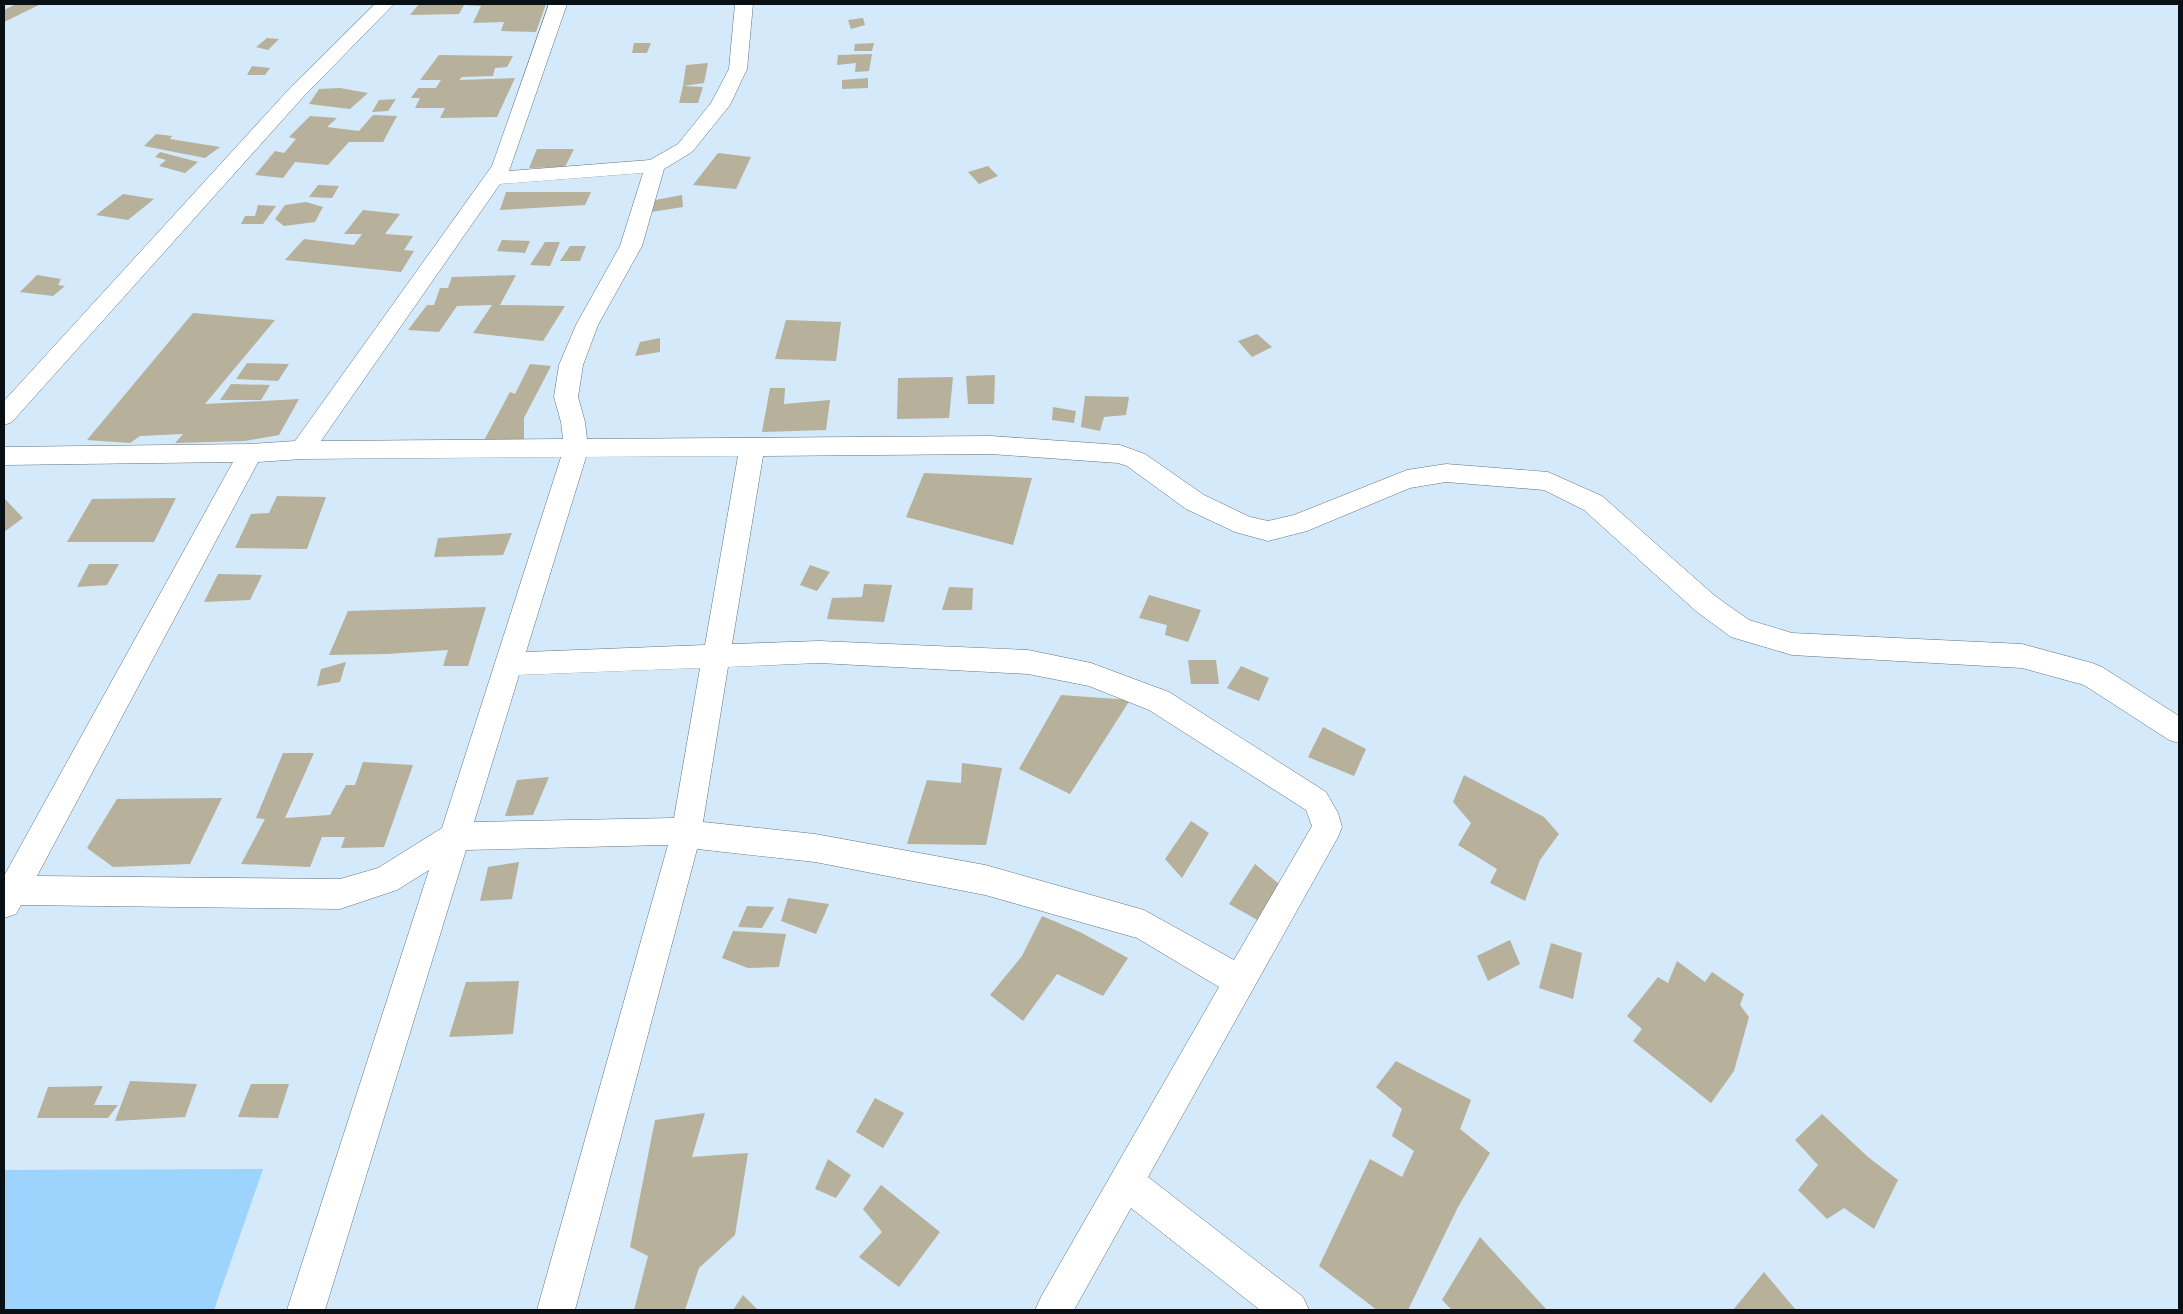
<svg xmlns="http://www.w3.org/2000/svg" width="2183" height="1314" font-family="'DM Sans',sans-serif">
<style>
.green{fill:#9cd4fd}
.building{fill:#b7b09a}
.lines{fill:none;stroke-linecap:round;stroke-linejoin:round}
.minor-casing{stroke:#607380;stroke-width:1}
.minor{fill:#fff;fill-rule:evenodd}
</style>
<rect width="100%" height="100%" fill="#d4e9f9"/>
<!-- green -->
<polygon class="green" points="263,1169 214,1310 4,1310 4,1170"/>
<!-- building -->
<g class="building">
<polygon points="16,4 41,4 4,22 4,10"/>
<polygon points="419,4 546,4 536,32 501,31 504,22 473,23 481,6 464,5 459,14 410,15"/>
<polygon points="863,18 865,25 851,29 848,20"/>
<polygon points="267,38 279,39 268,50 256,47"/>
<polygon points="634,43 651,43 647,53 632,53"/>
<polygon points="874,43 872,51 854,51 855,44"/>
<polygon points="872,54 869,71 855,72 856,63 837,65 838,55"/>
<polygon points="439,55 513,56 507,67 495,68 493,76 462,77 459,80 515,78 497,117 440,118 445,108 415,108 420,98 411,98 418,88 436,88 441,80 420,80"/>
<polygon points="708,63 704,83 683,86 686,65"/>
<polygon points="252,66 270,68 265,75 247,75"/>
<polygon points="868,78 868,88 842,89 842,80"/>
<polygon points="683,86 703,87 698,103 679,103"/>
<polygon points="340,88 368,93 350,109 309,104 319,89"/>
<polygon points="396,99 388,111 372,112 379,100"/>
<polygon points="373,115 397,116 383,142 349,142 328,165 295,162 283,178 255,175 275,151 284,153 296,139 289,137 310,116 337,118 327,127 359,131"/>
<polygon points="156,134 172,136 170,139 220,147 205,158 144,146"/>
<polygon points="537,149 574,149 565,167 529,168"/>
<polygon points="160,152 198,162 185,173 159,166 166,160 155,157"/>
<polygon points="718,153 751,157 736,189 693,185"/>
<polygon points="988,166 998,176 979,184 968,172"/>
<polygon points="318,185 339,186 332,198 309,197"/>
<polygon points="506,192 591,192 585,205 500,210"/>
<polygon points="123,194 154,199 128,220 96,215"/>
<polygon points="682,195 683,207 651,212 650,201"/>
<polygon points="306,202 323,207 315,222 284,226 275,219 285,205"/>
<polygon points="258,205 276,206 263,224 241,224 245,216 255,216"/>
<polygon points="363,210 400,214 385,234 413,236 404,250 414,251 401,272 285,260 304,239 354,245 362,234 344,234"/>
<polygon points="502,240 530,241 525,253 497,251"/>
<polygon points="545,242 560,242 550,266 530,265"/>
<polygon points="570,246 586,246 580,261 560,261"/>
<polygon points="37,275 61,279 58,285 65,286 53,296 20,292"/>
<polygon points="516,275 500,305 565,306 543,341 473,333 492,305 457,306 439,332 408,330 427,305 434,305 440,288 448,288 452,277"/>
<polygon points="193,313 275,320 205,404 299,399 279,435 245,441 175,443 183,434 140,436 130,443 87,440"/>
<polygon points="786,320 841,322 836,361 775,359"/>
<polygon points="1257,334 1272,347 1252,357 1238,341"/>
<polygon points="660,338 660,352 635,356 640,342"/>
<polygon points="247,363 289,364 278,381 236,379"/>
<polygon points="530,364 551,366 524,418 524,441 482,444 510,392 515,394"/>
<polygon points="995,375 994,404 968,404 966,376"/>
<polygon points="953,377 949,418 897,419 898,378"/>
<polygon points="231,384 270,385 261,400 220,400"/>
<polygon points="770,388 785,388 784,404 830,400 826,430 762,432"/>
<polygon points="1085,396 1129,397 1126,415 1104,417 1100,431 1081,427"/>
<polygon points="1053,407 1076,411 1074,423 1052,420"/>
<polygon points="924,473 1032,478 1013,545 906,517"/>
<polygon points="277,496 326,497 307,549 235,548 251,514 269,513"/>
<polygon points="4,498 23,518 4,532"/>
<polygon points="176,498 154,542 67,542 92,499"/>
<polygon points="512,533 503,555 434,557 438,538"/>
<polygon points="89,564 119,564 107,585 77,587"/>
<polygon points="810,565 830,572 817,591 800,585"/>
<polygon points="218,574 262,575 250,600 204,602"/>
<polygon points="864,584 892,585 884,622 827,619 832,598 862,597"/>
<polygon points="949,587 973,588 972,610 942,610"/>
<polygon points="1149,595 1201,610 1188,642 1165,635 1167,625 1139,618"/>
<polygon points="486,607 468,666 443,666 448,650 387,654 329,655 348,611"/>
<polygon points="1188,660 1216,660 1219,684 1191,684"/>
<polygon points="346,662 340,682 317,686 321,669"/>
<polygon points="1241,666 1269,678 1259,701 1227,688"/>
<polygon points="1061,695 1130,700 1070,794 1019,769"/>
<polygon points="1323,727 1366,749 1354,776 1308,757"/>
<polygon points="283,753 314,753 285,818 330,815 346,785 355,785 363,762 413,765 384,847 341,848 345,837 322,837 310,867 241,864 265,819 256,818"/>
<polygon points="962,763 1002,768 986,845 907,844 927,780 961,783"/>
<polygon points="1464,775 1544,817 1559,834 1540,860 1525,901 1490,883 1497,869 1458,845 1471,823 1453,802"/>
<polygon points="549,777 533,815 505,816 517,780"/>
<polygon points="222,798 190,864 113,867 87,848 117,799"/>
<polygon points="1191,821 1209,833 1182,878 1165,859"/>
<polygon points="519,862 512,899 480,901 488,867"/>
<polygon points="1255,864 1279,884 1259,921 1229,904"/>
<polygon points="788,898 829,904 816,934 781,921"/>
<polygon points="747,906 774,907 762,928 738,927"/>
<polygon points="1042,916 1080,932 1128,958 1103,996 1057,974 1023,1021 990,995 1022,956"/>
<polygon points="733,931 786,934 779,967 748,968 722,958"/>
<polygon points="1510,940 1520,964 1488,981 1477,956"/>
<polygon points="1551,943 1582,953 1573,999 1539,988"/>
<polygon points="1677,961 1705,982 1712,972 1744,994 1740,1005 1749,1017 1734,1071 1711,1103 1633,1041 1642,1029 1627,1016 1658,977 1668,983"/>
<polygon points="519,981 513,1034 449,1037 466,982"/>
<polygon points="1396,1061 1471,1100 1460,1129 1490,1153 1458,1207 1408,1310 1377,1310 1319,1266 1370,1159 1402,1177 1414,1151 1392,1136 1402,1109 1376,1087"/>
<polygon points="130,1081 197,1084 185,1117 115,1121"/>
<polygon points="251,1084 289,1084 278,1118 238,1117"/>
<polygon points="103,1086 94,1105 118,1105 108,1118 37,1118 48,1087"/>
<polygon points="875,1098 904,1113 883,1148 856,1132"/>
<polygon points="705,1113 692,1157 748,1153 735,1235 699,1268 685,1310 634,1310 648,1256 630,1247 655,1120"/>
<polygon points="1822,1114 1868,1157 1898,1180 1874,1229 1844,1208 1827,1219 1798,1190 1818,1165 1795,1140"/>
<polygon points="828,1159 851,1175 836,1198 815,1189"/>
<polygon points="881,1185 940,1232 899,1287 859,1257 882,1232 863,1209"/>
<polygon points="1480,1237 1547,1310 1452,1310 1442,1300"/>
<polygon points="1764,1272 1796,1310 1733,1310"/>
<polygon points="743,1295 758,1310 733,1310"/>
</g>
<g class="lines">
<defs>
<g id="minor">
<polygon points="375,4 394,4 304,96 12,422 4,425 4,401 290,88"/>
<path d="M549,4H567L509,171L650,160L678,144L711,103L729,69L735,4H753L747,69L730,105L692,152L664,169L642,246L598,325L583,365L578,397L585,422L587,439L991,436L1120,445L1145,454L1204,495L1250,517L1268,521L1294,515L1407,470L1446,464L1548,472L1602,496L1715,596L1749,620L1792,633L2022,644L2092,663L2102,667L2179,716V743L2169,740L2084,685L2022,668L1792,655L1731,637L1697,612L1584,510L1544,490L1446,482L1410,488L1307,531L1268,541L1235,532L1186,509L1127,466L1118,463L991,454L763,456L732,644L819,641L1028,650L1091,663L1169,692L1326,792L1338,813L1342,827L1338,837L1148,1177L1303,1297L1309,1310H1260L1131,1208L1074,1310H1035L1041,1297L1219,987L1137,938L985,895L815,862L697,849L575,1310H537L668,845H663L466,850L325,1310H287L429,870L397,890L340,909L21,905L16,914L4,918V876L233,462L4,465V447L250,444L295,441L492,166ZM643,173L620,246L576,325L559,365L554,397L561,422L563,439L321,441L500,184ZM738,456L705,645L526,652L586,457ZM561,457L442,828L378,868L340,879L37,876L258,462L302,459ZM819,663L1028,674L1089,686L1149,710L1306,810L1312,826L1234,960L1144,910L985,865L815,834L703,822L728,667ZM700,668L674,818L474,822L519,675Z"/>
</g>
</defs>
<!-- minor casing -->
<use href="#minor" class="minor-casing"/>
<!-- minor -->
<use href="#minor" class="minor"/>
</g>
<!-- border -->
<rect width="2183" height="1314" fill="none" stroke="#091015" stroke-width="10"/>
</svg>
